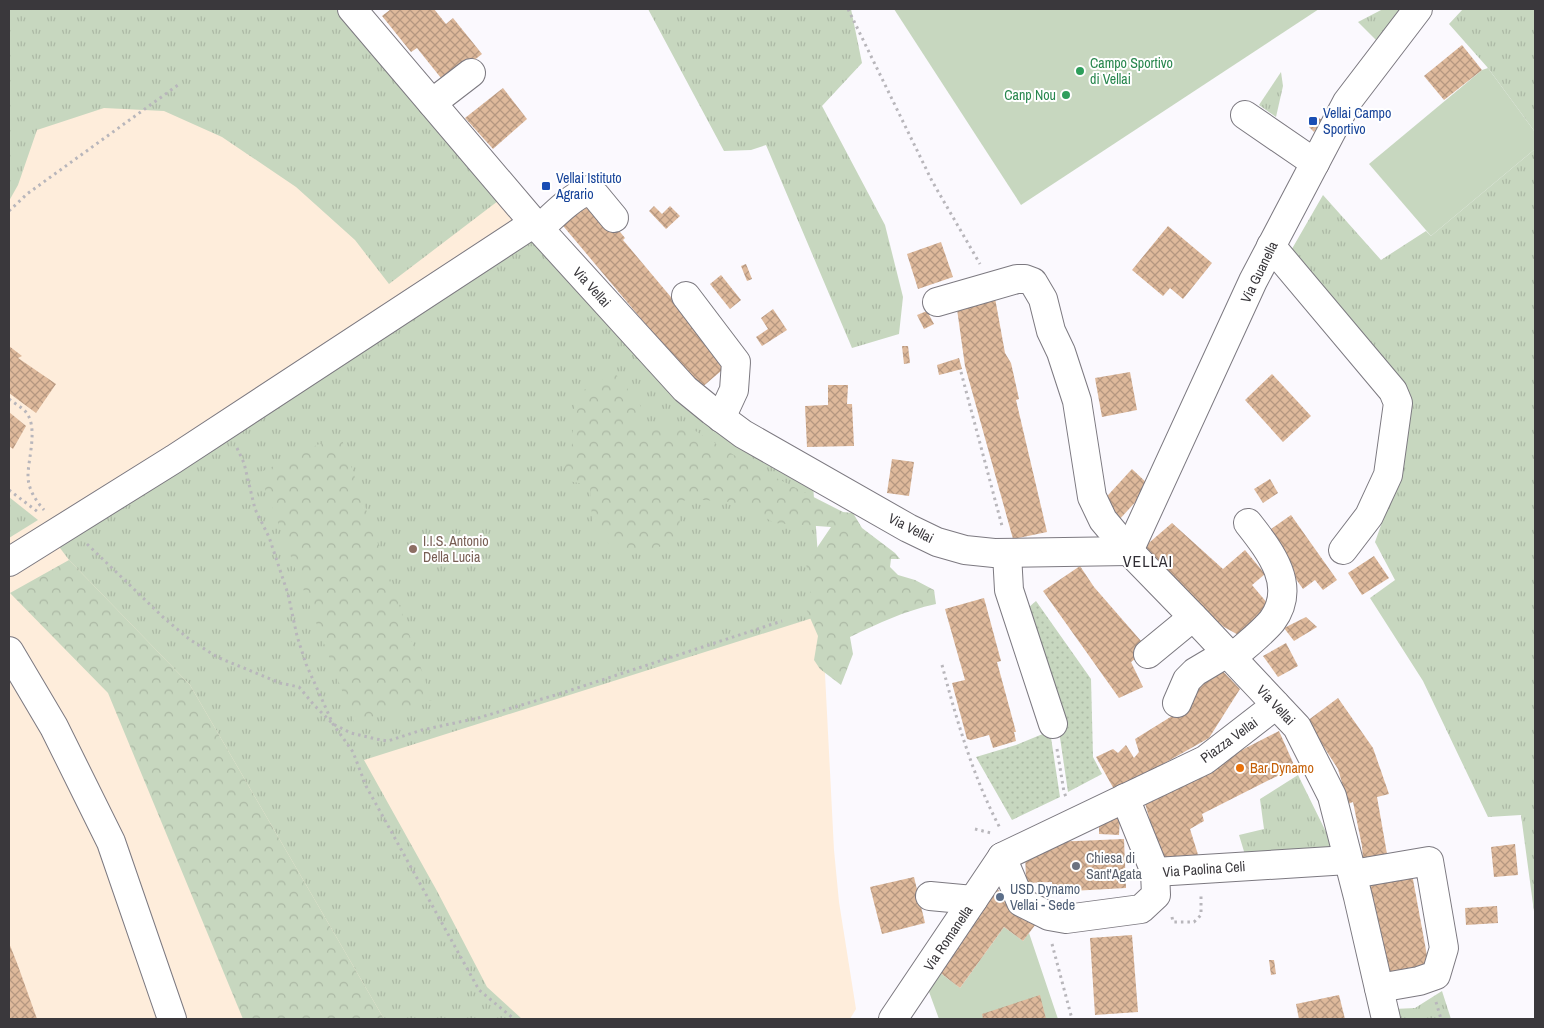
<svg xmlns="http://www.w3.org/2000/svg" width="1544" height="1028" font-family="'Archivo Narrow',sans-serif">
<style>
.education{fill:#feeddb}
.grass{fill:url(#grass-tufts)}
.forest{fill:url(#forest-crowns)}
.park{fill:url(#park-dots)}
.pitch{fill:#c7d7bf}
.building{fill:url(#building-cross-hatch)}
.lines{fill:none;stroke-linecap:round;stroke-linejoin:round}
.minor-casing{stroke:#7c7980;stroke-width:30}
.path{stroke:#b8b6bb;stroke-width:3;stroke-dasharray:2.5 4;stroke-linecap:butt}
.minor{stroke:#fff;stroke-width:28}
.leisure-dot{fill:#2e9e5b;stroke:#fff;stroke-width:2}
.transit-dot{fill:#1a4fb4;stroke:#fff;stroke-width:2}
.education-dot{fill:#8d6e63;stroke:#fff;stroke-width:2}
.food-dot{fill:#e8710a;stroke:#fff;stroke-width:2}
.worship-dot{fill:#6b7280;stroke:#fff;stroke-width:2}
.service-dot{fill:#5c6f8a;stroke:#fff;stroke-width:2}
.labels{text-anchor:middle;stroke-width:4;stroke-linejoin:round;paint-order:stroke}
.leisure-label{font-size:14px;fill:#27864d;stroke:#fff;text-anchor:start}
.transit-label{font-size:14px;fill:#164399;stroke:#fff;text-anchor:start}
.street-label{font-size:14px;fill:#3a383c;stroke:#fff}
.education-label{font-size:14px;fill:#785e54;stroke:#fff;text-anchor:start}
.food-label{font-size:14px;fill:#c56008;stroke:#fff;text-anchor:start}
.worship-label{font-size:14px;fill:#5b616d;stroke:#fff;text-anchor:start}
.service-label{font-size:14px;fill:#4e5e75;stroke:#fff;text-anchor:start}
.quarter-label{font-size:16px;letter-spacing:1px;fill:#302d34;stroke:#fff}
</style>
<defs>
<pattern id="grass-tufts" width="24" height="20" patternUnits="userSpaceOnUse" patternTransform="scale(1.25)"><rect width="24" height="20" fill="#c7d7bf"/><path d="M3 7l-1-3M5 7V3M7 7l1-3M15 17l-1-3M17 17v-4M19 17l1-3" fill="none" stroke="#acb9a5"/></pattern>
<pattern id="forest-crowns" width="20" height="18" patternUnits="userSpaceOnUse" patternTransform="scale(1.25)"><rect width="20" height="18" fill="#c7d7bf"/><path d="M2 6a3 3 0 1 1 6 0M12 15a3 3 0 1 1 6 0" fill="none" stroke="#acb9a5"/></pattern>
<pattern id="park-dots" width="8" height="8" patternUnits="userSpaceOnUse" patternTransform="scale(1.25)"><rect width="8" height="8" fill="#c7d7bf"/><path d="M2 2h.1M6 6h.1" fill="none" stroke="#acb9a5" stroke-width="1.8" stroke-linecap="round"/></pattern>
<pattern id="building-cross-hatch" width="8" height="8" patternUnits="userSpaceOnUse" patternTransform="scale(1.25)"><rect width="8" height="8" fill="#deb99b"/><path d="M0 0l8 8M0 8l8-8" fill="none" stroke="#b59780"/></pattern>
</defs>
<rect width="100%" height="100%" fill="#fbf9fe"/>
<!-- education -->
<polygon class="education" points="9,9 335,9 523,230 822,615 834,850 839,902 856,1009 850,1019 9,1019"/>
<!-- grass -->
<g class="grass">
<polygon points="9,9 336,9 498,201 389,284 355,240 296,187 222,137 164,111 104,108 37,130 18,185 9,201"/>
<polygon points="648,9 851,9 862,63 822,106 885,225 903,297 899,334 852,348 766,145 751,150 724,151"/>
<polygon points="1383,9 1412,9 1383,47 1358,22"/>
<polygon points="1463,9 1535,9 1535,132 1488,68 1449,24"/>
<polygon points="1281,72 1283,86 1276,117 1259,105"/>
<polygon points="1535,149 1535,919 1521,815 1488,817 1423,681 1370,598 1395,580 1375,542 1400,472 1408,402 1289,254 1323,195 1381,260 1426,231 1431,236"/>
<polygon points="525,238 540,240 629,340 813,484 822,615 364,760 437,891 487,987 522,1019 384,1019 190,685 69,560 57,544"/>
<polygon points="9,497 38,520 9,538"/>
<polygon points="1298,775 1330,840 1330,848 1246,858 1239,835 1264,829 1260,799"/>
<polygon points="1442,991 1451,1019 1396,1019 1394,1009 1415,1008"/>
</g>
<!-- forest -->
<g class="forest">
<path d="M614,373L625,383L631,397L640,405V417L631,419L647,432L675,425H686L745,462L843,512L853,513L862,528L895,553L900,559H891L890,567L898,575L915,580L934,590L936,604C904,611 879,623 850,637L853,654L841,685L820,669L814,660L818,636L804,604L812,589L806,564L831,527L774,523L763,516L731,502L689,499L677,503L681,531L654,551L627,552L602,540L592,520L590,485L568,481L565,467L572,444L575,395Z"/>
<polygon points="340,434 432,700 354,722 259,473"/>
<polygon points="69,560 190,685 384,1019 243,1019 108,693 10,593"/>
</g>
<!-- park -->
<g class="park">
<polygon points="1036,601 1091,679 1093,757 1102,774 1068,792 1058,724 1021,614"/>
<polygon points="1050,731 1060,797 1012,820 976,757 1016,745"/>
</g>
<!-- pitch -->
<g class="pitch">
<polygon points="894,9 1319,9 1021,205"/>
<polygon points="1488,68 1535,132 1535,149 1431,236 1369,164 1482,70"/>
<polygon points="1004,927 1023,941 1029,933 1058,1019 939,1019 928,989 934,968 960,988"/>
</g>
<!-- building -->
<g class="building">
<polygon points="391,9 434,9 446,24 453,18 482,54 445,83 417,48 411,52 382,16"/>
<polygon points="1462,45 1482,70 1444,100 1424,76"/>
<polygon points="503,88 527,119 493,149 465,118"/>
<polygon points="1316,116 1322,120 1314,132 1309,127"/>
<polygon points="590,195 625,238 623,240 728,365 700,389 559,221"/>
<polygon points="654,206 662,214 670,206 680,216 666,229 649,211"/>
<polygon points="1168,226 1212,263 1183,299 1170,288 1163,296 1132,270"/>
<polygon points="941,242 953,277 918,289 907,254"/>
<polygon points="746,264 752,279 747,281 741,266"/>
<polygon points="721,275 741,300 730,309 710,284"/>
<polygon points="995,298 1005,353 1011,363 1019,399 1016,400 1047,532 1013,539 965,366 957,309"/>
<polygon points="773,309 787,330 762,346 756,337 768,329 761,318"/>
<polygon points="927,311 934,324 924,329 917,315"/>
<polygon points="9,346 22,356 18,358 56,384 36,413 9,393"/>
<polygon points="902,346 908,346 910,363 904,364"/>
<polygon points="959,358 962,369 939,375 937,365"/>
<polygon points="1130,372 1137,410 1102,417 1095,378"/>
<polygon points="1272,374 1311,416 1283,442 1245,400"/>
<polygon points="828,385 848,385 847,404 852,404 854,446 807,447 805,406 828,405"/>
<polygon points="9,412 26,426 13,449 9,446"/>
<polygon points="892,459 914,462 909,496 887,493"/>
<polygon points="1132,469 1150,486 1118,521 1099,505"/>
<polygon points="1270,479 1278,493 1263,503 1254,489"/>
<polygon points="1291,515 1337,580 1323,590 1315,580 1303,589 1264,534"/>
<polygon points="1172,523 1223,569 1245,550 1265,574 1252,585 1273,610 1244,638 1224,627 1193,601 1143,548"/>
<polygon points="1374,556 1389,578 1362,595 1348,573"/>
<polygon points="1080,566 1094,587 1148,649 1131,662 1143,687 1119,698 1043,591"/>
<polygon points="984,598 1001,661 997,662 1016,732 1014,732 1016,741 993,748 989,735 971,740 967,739 952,683 965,680 945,609"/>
<polygon points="1306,617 1317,627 1294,641 1284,628"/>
<polygon points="1286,643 1298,666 1278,677 1263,656"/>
<polygon points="1215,663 1240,689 1209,738 1115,791 1096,757 1113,749 1118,753 1126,745 1134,758 1139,752 1135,739 1185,708"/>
<polygon points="1338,698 1373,748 1389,794 1377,797 1387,854 1363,860 1362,846 1353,802 1348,804 1338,769 1307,721"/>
<polygon points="1279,731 1295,767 1202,814 1204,821 1190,829 1200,861 1166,862 1159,852 1144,800"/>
<polygon points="1099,816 1120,816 1119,835 1099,834"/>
<polygon points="1124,839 1126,888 1053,892 1052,882 1026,883 1025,849 1052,842"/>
<polygon points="1515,844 1518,875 1494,877 1491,847"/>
<polygon points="1412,874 1430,972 1385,979 1366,881"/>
<polygon points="914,877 925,923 882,934 870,887"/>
<polygon points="993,886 1039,920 1023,941 1004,927 960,988 934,968"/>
<polygon points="1497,906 1498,923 1466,925 1465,908"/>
<polygon points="1132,935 1138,1012 1095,1015 1090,938"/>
<polygon points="9,943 17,963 37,1019 9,1019"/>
<polygon points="1269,960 1274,960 1276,974 1271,975"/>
<polygon points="1040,995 1046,1019 983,1019 982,1014"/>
<polygon points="1339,995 1345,1019 1299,1019 1296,1004"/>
</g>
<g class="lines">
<defs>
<g id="minor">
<polyline points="352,9 534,223 685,389 712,411 743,434 908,528 937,542 965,550 994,553 1129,551"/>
<polyline points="432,103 471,73"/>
<polyline points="1245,115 1315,163"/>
<path d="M539,229C554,215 570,198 589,190L595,195L614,218"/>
<polyline points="1271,246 1393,391 1398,403 1388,475 1369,516 1343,550"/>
<polyline points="686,296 736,362 734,390 721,418"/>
<polyline points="937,302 1017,279 1025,279 1033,282 1043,299 1051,331 1061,352 1077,401 1092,497 1103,520 1129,551 1199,623 1297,727 1332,796 1358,897 1386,1019"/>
<polyline points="1129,551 1253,281 1347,102 1418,9"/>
<polyline points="1007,554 1009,590 1053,724"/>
<polyline points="9,562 174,459 534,223"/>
<polyline points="9,651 54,727 111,842 172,1019"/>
<polyline points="1148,654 1193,617"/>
<path d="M1232,658C1245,646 1261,634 1272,621C1298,586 1270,551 1248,523"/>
<polyline points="1177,703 1187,680 1195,672 1227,653"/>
<polyline points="1002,857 1021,902 1049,916 1066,919 1141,909 1156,895 1155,872 1125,798"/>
<polyline points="1155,872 1348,860"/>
<polyline points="1353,874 1429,861 1444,948 1436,975 1419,981 1379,988"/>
<polyline points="930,896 973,900"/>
<polyline points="893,1019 1002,857 1205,760 1276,705"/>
</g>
</defs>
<!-- minor casing -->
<use href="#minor" class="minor-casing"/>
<!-- path -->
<g class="path">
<polyline points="848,9 932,181 980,264"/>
<polyline points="9,211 27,194 178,85"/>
<polyline points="961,372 1002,526"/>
<path d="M9,399C14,403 20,406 25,411C39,426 28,458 28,476C28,489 36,501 44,510"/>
<polyline points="237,448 244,463 255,509 269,537 288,594 297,636 306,664 333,724 353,752 366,786 479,990 514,1019"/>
<polyline points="9,490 38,512"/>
<polyline points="87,544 164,618 189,639 217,657 280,683 299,687 314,705 333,724 351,733 376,739 388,741 422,730 478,718 562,693 782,621"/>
<path d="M942,665C957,721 973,777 1000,828"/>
<polyline points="1057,749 1064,792 1066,797"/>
<polyline points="975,829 991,833"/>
<polyline points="1172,917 1173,922 1194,922 1201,915 1201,896"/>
<polyline points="1052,944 1072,1019"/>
<polyline points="1436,1002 1441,1019"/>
</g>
<!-- minor -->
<use href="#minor" class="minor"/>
</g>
<!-- markers -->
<g class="leisure-dot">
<circle cx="1080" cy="71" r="5"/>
<circle cx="1066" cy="95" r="5"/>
</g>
<g class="transit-dot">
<rect x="1308" y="116" width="10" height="10" rx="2.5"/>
<rect x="541" y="181" width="10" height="10" rx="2.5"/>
</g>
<circle class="education-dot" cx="413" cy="549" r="5"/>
<circle class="food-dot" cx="1240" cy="768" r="5"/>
<circle class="worship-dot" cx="1076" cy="866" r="5"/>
<circle class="service-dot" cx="1000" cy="897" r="5"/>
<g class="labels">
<!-- leisure labels -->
<g class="leisure-label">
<text x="1090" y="68">Campo Sportivo<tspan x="1090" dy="16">di Vellai</tspan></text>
<text x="1056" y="100" text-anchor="end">Canp Nou</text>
</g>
<!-- transit labels -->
<g class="transit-label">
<text x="1323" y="118">Vellai Campo<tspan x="1323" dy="16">Sportivo</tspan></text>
<text x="556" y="183">Vellai Istituto<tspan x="556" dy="16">Agrario</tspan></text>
</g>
<!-- street labels -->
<g class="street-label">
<text transform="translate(1259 272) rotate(-64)" y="5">Via Guanella</text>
<text transform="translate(592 287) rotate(48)" y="5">Via Vellai</text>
<text transform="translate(911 528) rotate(27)" y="5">Via Vellai</text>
<text transform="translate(1276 705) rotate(47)" y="5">Via Vellai</text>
<text transform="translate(1229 740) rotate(-36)" y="5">Piazza Vellai</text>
<text transform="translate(1204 869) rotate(-4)" y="5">Via Paolina Celi</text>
<text transform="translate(948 938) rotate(-56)" y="5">Via Romanella</text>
</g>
<!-- education labels -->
<g class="education-label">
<text x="423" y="546">I.I.S. Antonio<tspan x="423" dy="16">Della Lucia</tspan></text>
</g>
<!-- food labels -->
<g class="food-label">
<text x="1250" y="773">Bar Dynamo</text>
</g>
<!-- worship labels -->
<g class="worship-label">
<text x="1086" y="863">Chiesa di<tspan x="1086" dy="16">Sant'Agata</tspan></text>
</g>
<!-- service labels -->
<g class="service-label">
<text x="1010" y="894">USD Dynamo<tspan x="1010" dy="16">Vellai - Sede</tspan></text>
</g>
<!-- quarter labels -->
<g class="quarter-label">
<text x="1148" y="567">VELLAI</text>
</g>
</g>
<!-- border -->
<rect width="1544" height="1028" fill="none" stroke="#3a383c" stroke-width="20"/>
</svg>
